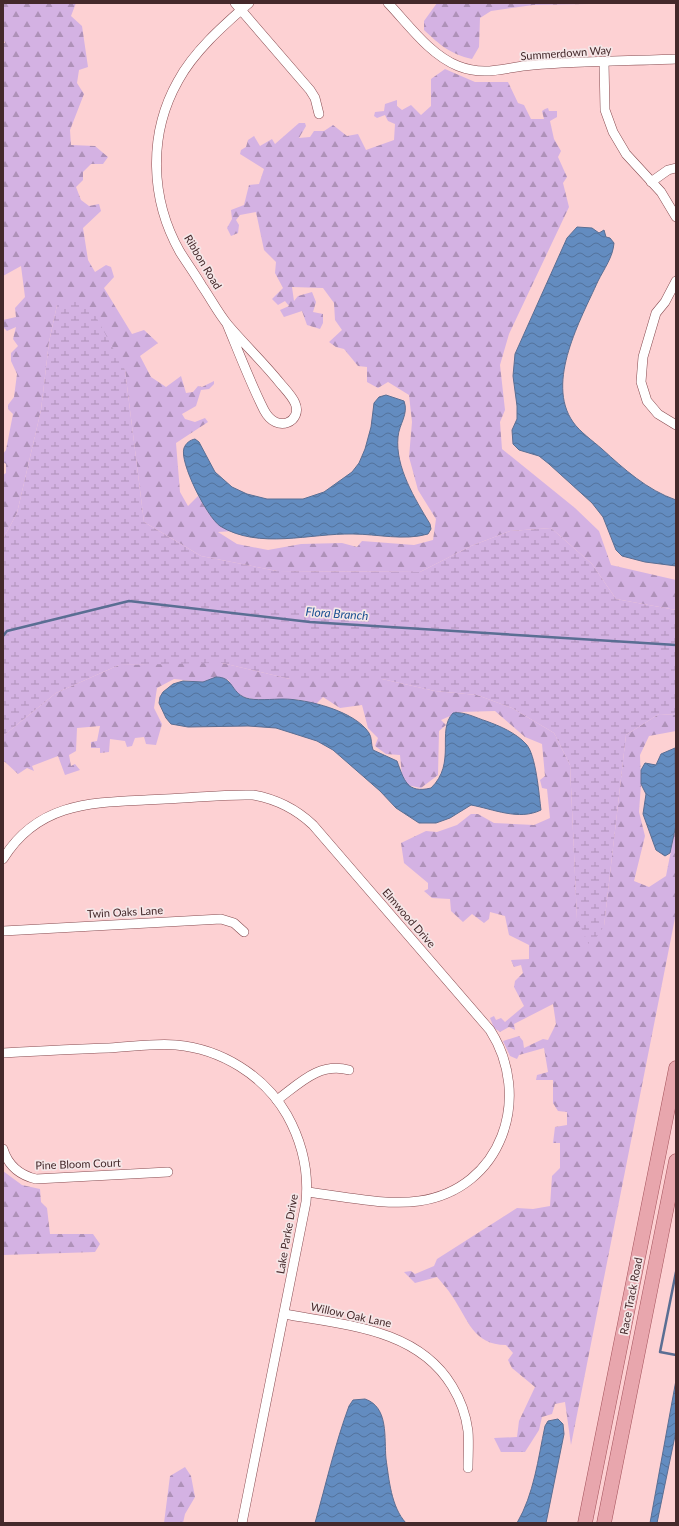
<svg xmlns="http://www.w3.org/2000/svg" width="679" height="1526" font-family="Lato,sans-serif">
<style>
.forest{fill:url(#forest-firs)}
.wetland{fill:url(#wetland-marsh)}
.water{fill:url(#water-waves);stroke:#5a6e93}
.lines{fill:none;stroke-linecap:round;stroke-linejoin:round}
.stream{stroke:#5a6e93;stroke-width:2.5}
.street-casing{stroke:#884c51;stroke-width:10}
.primary-casing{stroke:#a5535c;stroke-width:15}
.street{stroke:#fff;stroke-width:9}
.primary{stroke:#e8a6ad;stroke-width:14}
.labels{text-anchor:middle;stroke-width:3.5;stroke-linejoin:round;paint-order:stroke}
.street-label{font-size:11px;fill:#44292b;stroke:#f5e6e7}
.water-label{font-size:12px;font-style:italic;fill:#1b5193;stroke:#f5e6e7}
</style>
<defs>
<pattern id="forest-firs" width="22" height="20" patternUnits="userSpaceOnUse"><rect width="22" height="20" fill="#d4b2e3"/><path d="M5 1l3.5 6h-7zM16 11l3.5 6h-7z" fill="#ae91b8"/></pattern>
<pattern id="wetland-marsh" width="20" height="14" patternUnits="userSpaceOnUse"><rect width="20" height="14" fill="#d4b2e3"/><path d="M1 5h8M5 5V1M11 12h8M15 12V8" fill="none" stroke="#ae91b8"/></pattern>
<pattern id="water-waves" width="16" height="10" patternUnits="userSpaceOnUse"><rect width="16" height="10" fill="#638cc0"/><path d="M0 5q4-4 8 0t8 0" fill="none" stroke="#53729c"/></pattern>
</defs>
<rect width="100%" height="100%" fill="#fdd1d3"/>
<!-- forest -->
<g class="forest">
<path d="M3,3H76L71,16L82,26L88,67L79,70L77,83L84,94L70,130L71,145L95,146L108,157L103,164H91L83,172V180L76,187L81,200L89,206L99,204L101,211L83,228L88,260L95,272L106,265L111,267L114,277L104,288L132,334L144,330L158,343L140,356L151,377L166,387L181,376L186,393L193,392L198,386L202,387L214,381V384L209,389L201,390L196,406L182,414L185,419L195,422L205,418L208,422L176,443L180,492L188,506L198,496C209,514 213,523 233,531L218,532L237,544L268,550L301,544L342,543L357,547L362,541L414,545L433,540L436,519L418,490L409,457L412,422L409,395L388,382L378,388L367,382V367L358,366L344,349L336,347L329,342L342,330L335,320L334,303L323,288L292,287L294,301L298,296L312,292L316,302L313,312L323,314V323L320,329L307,325L302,311L284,317L280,310L289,306L285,301L278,305L272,299L283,288L275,273L276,262L264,250L256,212L240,215L236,220L239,225L238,233L231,236L227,228L232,219L231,210L244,205L249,185L259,184L264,169L240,154L241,150L246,147L248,140L254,136L260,146L272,139L275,144L299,123H305L306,126L299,138L310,137L314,131H324L333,125L347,136L358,134L366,150L394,140L395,124L388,121L385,115L377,118L374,116L375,112L384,111L385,104L397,100V106L402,110L411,105L421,115L431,106V79L445,69L475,82H508L518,103L524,105L531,119H544L542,111L545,109L548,108L549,111H557V117L550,121L554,139L561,151L558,157L567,177L563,183L569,207L509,334L500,365L505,410L500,422L502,449L575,508L599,531L611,565L676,580V610L616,599L592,564L551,528L510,531L471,546L420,572L277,571L201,556L144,522L125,370L57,305L49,342L41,410L17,513L3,539V475L6,473V464L3,462V454L6,450L13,414L8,409V405L14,397L17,374L11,361V353L18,346L13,339L16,327L7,331L3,327V320L16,317L15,308L25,297L21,266L3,276V43H5L3,38Z"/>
<path d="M437,3H645L533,5L491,11L480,18L479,47L472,59C450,54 440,45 424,30V21Z"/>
<path d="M177,663H222L290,679H382L435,691L477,695L512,708L554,733L570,765L577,919L604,926L626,735L659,714L676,715V731L649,736L640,755L641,784L639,812L645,836L634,881L649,887L666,876L676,825V913L571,1445L565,1402L555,1404L552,1414L542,1417L539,1430L525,1452H501L494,1438L517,1437L519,1421L535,1387L512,1368L508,1360L513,1353L506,1345C473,1345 468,1319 452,1296C448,1289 442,1283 437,1277L415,1283L404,1272L411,1271L415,1274L434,1266L437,1259L517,1208L533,1209L550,1206L552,1176L560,1168V1143H553L555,1127L567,1125V1112L558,1111L553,1103V1080H536L537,1075L548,1072L544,1048L519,1055L517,1059L510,1056L503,1041L519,1036L523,1041L524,1048L543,1039L548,1040L556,1024L553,1004L514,1024L515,1030L509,1027L500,1032L494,1028L490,1018L494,1016L496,1020L501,1018L505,1022L524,1006L514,987L515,981L523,973L521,965L514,967L511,960L529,959V945L509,935L505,916L490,912L489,919L484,923L472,914L463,922L451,911L450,899L432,898L424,891L428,889V883L404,863L401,843L426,831L437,832L457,825L471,814H478L494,823L534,825L550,818L547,789L542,788L540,780L545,776L542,744L525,737L495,711L459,712L441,720L446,725L439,731L438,775L421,788L407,785L402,776L400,755L386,754L375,746L378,738L368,728L362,705L340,708L323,697L316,704C308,702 300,699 292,699C272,698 236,707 229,680L216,677L203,682L174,679L157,688L154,708L162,724L156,745L146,744L144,737L135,738L132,746L127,747L125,741L110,739L109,752L100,753V748H91V742L97,741L100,726L77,728L76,751L69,755L71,766L75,764L80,770L65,775L58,756L32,766L34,771L27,768L18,774L5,762H3V736L56,693L119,665Z"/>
<polygon points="3,1171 22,1185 40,1189 41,1202 47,1208 50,1234 93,1234 100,1244 95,1252 3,1255"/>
<polygon points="185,1467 191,1476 195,1497 185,1514 183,1523 164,1523 170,1476"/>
</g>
<!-- wetland -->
<polygon class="wetland" points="76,299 95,315 125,370 144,522 201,556 277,571 420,572 471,546 510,531 551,528 592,564 616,599 676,610 676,715 659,714 626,735 604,926 590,947 577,919 570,765 554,733 512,708 477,695 435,691 382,679 290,679 222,663 119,665 56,693 3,736 3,539 17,513 41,410 49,342 57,305"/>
<!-- water -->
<g class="water">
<path d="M577,227L592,228L599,233L604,230L606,237L610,238L614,243C613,257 604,269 598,281C581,319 545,382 573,422C580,432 593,441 602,449C624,469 647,490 676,500V566L645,562L622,556L616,550L603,517L592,503L549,464L539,456L519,450L513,444L512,430L517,419V406L513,376L515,354L567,238Z"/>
<path d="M386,395L404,401C409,414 399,424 398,437C395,467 415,499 430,524L431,529L428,534C404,541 377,534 353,534C310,533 259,550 220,526C207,517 179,462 184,448C186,443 190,440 195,439L199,442L215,472L232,487L247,494L267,499H303L324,492L352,472L359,463L365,449L371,427L374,403L379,397Z"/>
<path d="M216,677C234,677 230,692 246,698C254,701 274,699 283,699C307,699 355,711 369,733C372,737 371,745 373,750L397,761C404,780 407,794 431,788C457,763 436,731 453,713C464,711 476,718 486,721C500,726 516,733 526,744C536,754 539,795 541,810C519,821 493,809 471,805L450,818L436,823H419L396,808L380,791L333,750L317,741L276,728L248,726L188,727L171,724L166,718L159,703L160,697L163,692L173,684L183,681L203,682Z"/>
<polygon points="675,748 676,825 670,853 665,856 656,850 643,814 646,794 641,784 641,770 645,763 656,765 661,754"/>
<polygon points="676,1380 676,1431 657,1523 650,1523"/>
<path d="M365,1399C389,1407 384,1438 386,1459C389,1479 391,1507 406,1523H315C326,1484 335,1444 349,1406L353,1400Z"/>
<path d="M558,1419L563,1424L564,1434L546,1523H517C534,1494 538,1459 545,1426L548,1421Z"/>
</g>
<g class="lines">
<!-- stream -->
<g class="stream">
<polyline points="3,636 7,631 129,601 310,622 676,645"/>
<polyline points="676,1272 660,1352 676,1355"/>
</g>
<defs>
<g id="street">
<polyline points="235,3 310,90 315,98 319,114"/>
<path d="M388,3C408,24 430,55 458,66C486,77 505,67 533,65C580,61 628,61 676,59"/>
<polyline points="604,62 605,110 613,132 626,154 661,192 676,217"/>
<polyline points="651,182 668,170 676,168"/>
<polyline points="676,281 665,302 656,313 643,357 641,382 647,401 658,414 676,425"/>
<path d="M227,324C239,353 250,382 264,410C277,435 303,421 295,403C292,396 285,389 280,383C264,363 245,345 228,325C218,313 211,299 202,286C195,274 187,263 180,252C150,199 148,134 178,81C194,51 224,25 249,3"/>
<path d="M3,859C41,797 102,803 165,799C194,798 224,794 253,795C276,799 296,809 313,825L490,1030C533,1097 502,1189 419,1201C386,1206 341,1196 307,1192"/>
<polyline points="3,931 221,919 234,923 244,932"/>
<path d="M3,1053C38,1051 74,1049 109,1048C131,1047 154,1043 176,1045C221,1049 264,1075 287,1115C302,1142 309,1171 306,1202L242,1523"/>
<path d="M277,1100C300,1083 319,1062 349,1070"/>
<path d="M3,1149C8,1165 19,1175 36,1179L168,1172"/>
<path d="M284,1314C344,1325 417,1328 452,1386C460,1399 466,1415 468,1431C469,1443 468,1456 468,1468"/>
</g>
<g id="primary">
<polyline points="585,1523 676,1068"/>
<polyline points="604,1523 676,1161"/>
</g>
</defs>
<!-- street casing -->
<use href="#street" class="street-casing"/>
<!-- primary casing -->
<use href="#primary" class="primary-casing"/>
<!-- street -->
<use href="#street" class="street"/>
<!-- primary -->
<use href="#primary" class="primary"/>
</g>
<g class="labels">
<!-- street labels -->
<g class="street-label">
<text transform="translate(566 53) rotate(-4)" y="4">Summerdown Way</text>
<text transform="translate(203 262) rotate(59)" y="4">Ribbon Road</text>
<text transform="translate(125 912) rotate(-3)" y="4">Twin Oaks Lane</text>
<text transform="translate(409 918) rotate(49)" y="4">Elmwood Drive</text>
<text transform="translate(78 1164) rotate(-2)" y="4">Pine Bloom Court</text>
<text transform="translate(287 1234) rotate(-80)" y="4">Lake Parke Drive</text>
<text transform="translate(631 1296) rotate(-79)" y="4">Race Track Road</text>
<text transform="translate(351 1315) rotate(12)" y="4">Willow Oak Lane</text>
</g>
<!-- water labels -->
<g class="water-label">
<text transform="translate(337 614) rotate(4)" y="4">Flora Branch</text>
</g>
</g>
<!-- border -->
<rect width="679" height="1526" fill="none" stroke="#44292b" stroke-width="8"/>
</svg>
